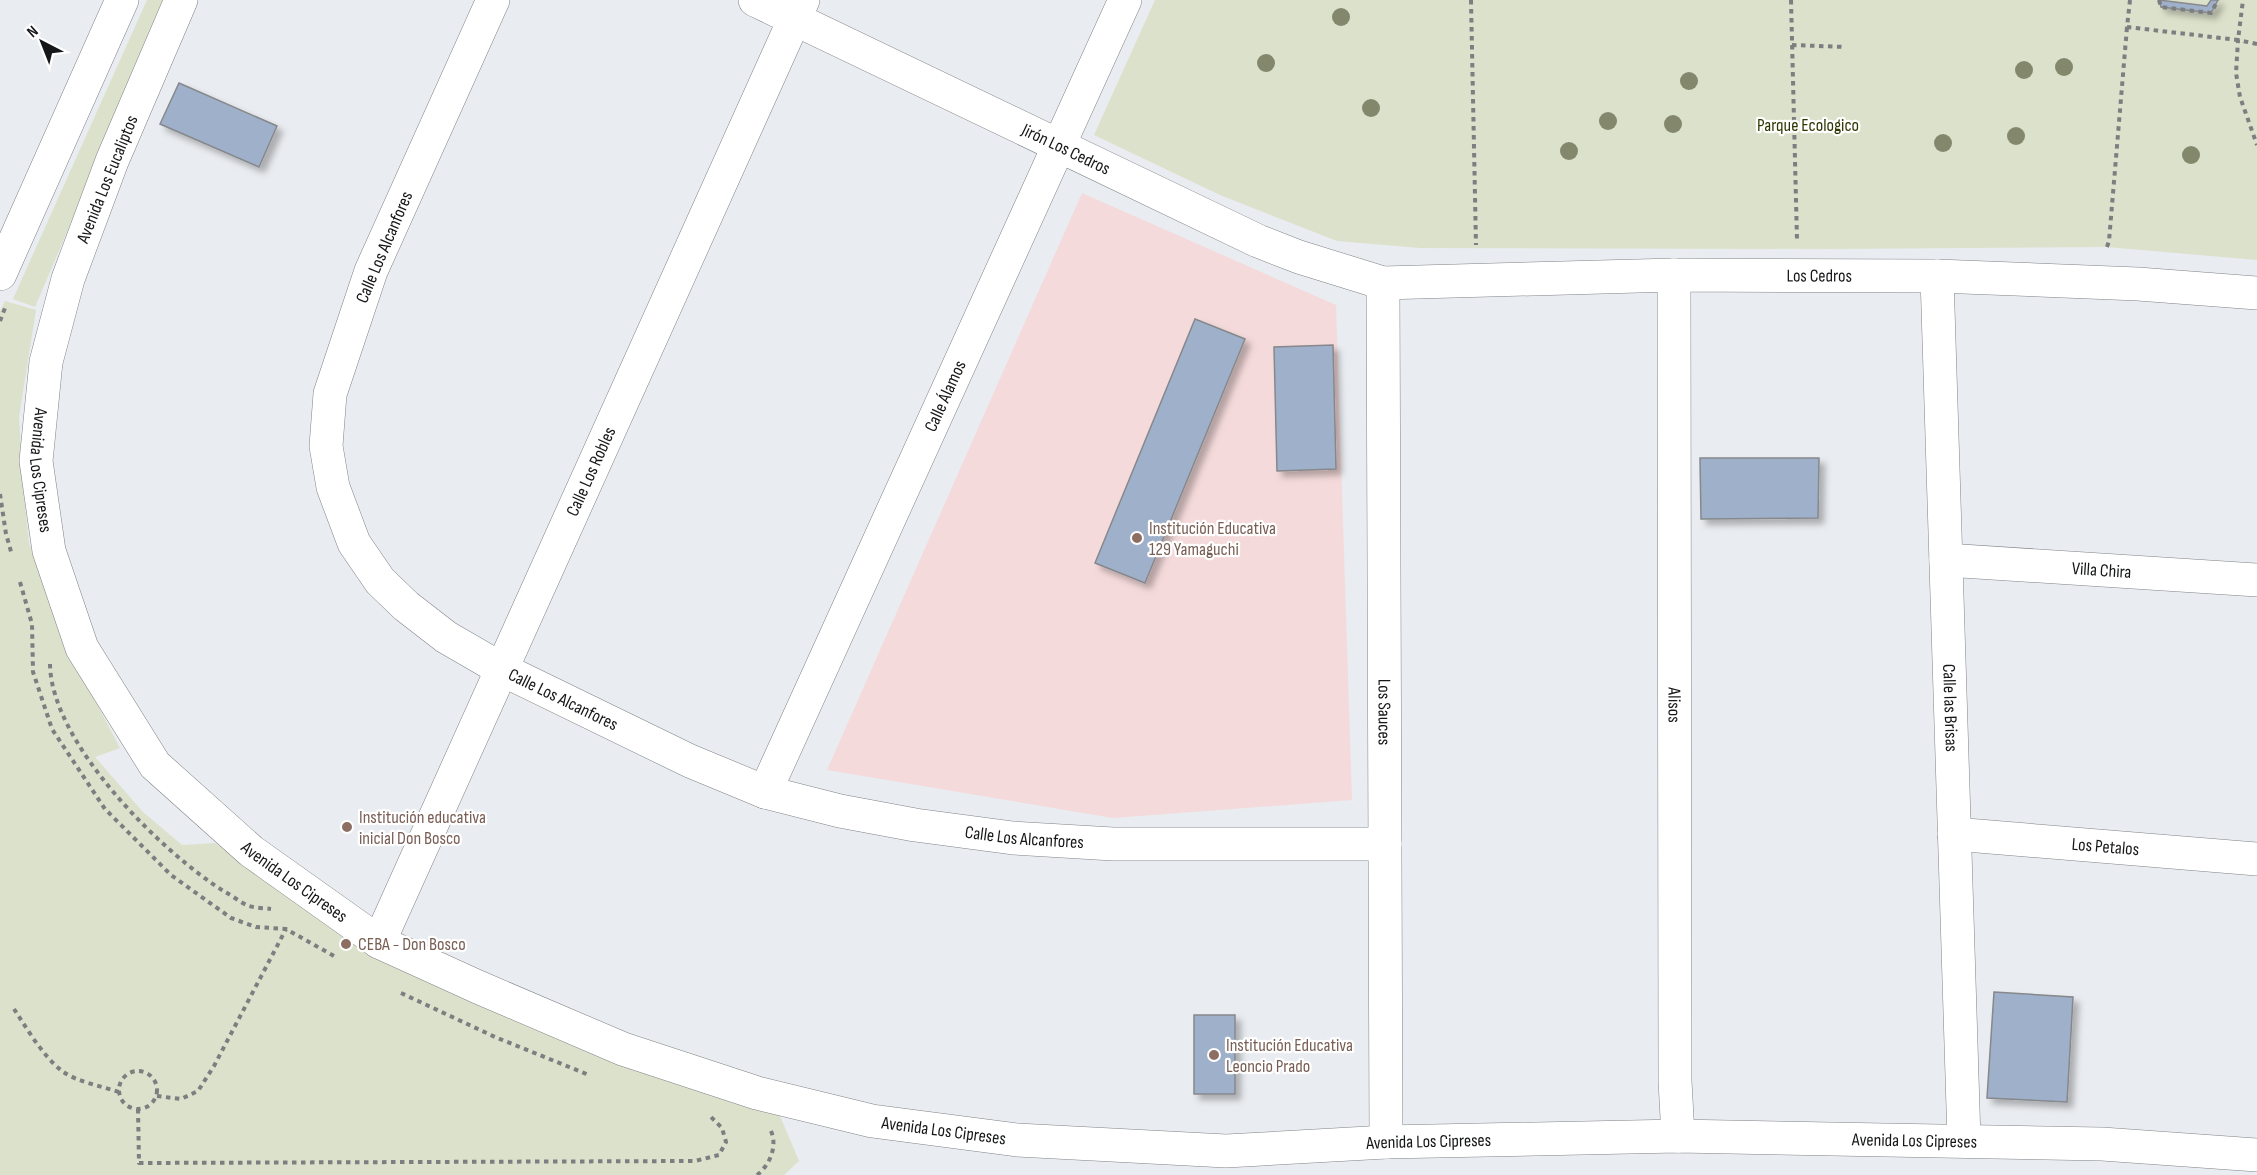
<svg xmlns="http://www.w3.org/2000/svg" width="2257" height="1175" font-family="'Sofia Sans Condensed',sans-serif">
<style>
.education{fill:#f5dadb}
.green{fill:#dce1cb}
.building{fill:#9fb1ca;stroke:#86888c;stroke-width:1.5;filter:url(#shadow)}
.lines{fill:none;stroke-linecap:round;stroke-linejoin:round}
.street-casing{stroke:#808387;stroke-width:34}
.secondary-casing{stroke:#808387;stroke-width:34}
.path{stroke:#7c7e80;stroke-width:4;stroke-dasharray:4.5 4.5;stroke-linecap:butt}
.street{stroke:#fff;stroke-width:33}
.secondary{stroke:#fff;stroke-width:33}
.tree{fill:#83886d}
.education-dot{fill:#8d6e63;stroke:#fff;stroke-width:2}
.labels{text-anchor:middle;stroke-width:4.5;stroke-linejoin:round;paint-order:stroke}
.park-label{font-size:18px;fill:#2f3602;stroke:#fff}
.street-label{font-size:18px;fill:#161718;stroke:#fff}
.education-label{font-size:18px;fill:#785e54;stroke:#fff;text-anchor:start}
</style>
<defs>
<filter id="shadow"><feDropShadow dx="5.5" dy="5.5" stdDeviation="3" flood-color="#0004"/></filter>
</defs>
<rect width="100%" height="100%" fill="#e9ecf0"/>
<!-- education -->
<polygon class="education" points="1082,193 1336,305 1352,800 1113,818 827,770"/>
<!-- green -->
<g class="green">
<polygon points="147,0 166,0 35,307 13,299"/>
<polygon points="1155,0 2257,0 2257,260 2107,247 1831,249 1420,248 1337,241 1220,195 1094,135"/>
<polygon points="5,301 36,310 19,417 23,485 29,543 59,632 120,748 95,757 143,812 182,845 215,843 304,907 777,1109 799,1161 784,1175 0,1175 0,311"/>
</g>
<!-- building -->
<g class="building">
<polygon points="2159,0 2207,6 2211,0 2218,0 2211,13 2161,7"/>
<polygon points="179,83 277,126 259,167 160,124"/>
<polygon points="1195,319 1245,339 1145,583 1095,563"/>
<polygon points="1333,345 1336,469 1277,471 1274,347"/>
<polygon points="1700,458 1819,458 1818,518 1701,519"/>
<polygon points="1994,992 2073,997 2067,1102 1987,1098"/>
<rect x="1194" y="1015" width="41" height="79"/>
</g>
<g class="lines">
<defs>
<g id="street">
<path id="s1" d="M493,0L371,271L330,394L326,446L333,487L354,543L380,581L406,606L446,637L503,670L690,761L765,792L840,811L915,825L1013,838L1113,844H1385"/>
<path id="s2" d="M755,0L1258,241L1299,257L1383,283L1674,275L1937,276L2138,284L2257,293"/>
<path id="s3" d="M1674,275L1675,1081L1678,1136"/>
<path id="s4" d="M1937,276L1964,1140"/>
<path id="s5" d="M1383,283L1386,1142"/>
<path id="s6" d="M1946,560L2257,580"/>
<path id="s7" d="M765,792L1125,0"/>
<path id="s8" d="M1954,834L2257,859"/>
<path id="s9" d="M379,942L803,0"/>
</g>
<g id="secondary">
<path id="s10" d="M181,0L112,161L68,279L46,362L36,461L49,551L82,648L155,765L251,851L379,942L478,987L623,1049L757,1093L872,1121L1017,1140L1226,1151L1386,1142L1678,1136L2102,1144L2257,1155"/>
<polyline points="0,274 122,0"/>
</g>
</defs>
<!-- street casing -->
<use href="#street" class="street-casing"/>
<!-- secondary casing -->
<use href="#secondary" class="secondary-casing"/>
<!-- path -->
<g class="path">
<polyline points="1471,0 1476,245"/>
<polyline points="1791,0 1797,240"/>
<polyline points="2130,0 2127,27 2238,40 2243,0"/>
<polyline points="2159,0 2161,7 2211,13 2218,0"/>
<polyline points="2257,44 2238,40 2236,73 2240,97 2257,145"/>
<polyline points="1792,45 1845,47"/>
<polyline points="2107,247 2109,241 2127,27"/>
<polyline points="0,321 5,308"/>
<polyline points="0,494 6,534 12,555"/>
<polyline points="20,582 32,624 33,672 52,729 105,809 171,875 231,918 256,927 286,929 334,956"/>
<path d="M50,664C51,743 161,852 225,892C233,896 241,903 249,906C255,908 264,908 271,909"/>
<polyline points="401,993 495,1037 589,1075"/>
<path d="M14,1009C28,1030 42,1055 62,1071C77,1082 101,1086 119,1092"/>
<circle cx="138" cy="1090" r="19"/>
<polyline points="157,1096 181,1099 198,1091 214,1066 286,929"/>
<polyline points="138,1109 139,1163 695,1161 719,1155 726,1142 722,1128 710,1116"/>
<path d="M757,1175C769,1166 778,1147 771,1131"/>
</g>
<!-- street -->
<use href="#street" class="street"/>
<!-- secondary -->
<use href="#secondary" class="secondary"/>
</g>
<!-- trees -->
<g class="tree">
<circle cx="1341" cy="17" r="9"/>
<circle cx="1266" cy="63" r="9"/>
<circle cx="2064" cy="67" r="9"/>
<circle cx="2024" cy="70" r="9"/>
<circle cx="1689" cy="81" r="9"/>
<circle cx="1371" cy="108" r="9"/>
<circle cx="1608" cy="121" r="9"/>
<circle cx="1673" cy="124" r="9"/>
<circle cx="2016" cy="136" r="9"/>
<circle cx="1943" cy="143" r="9"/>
<circle cx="1569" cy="151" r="9"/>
<circle cx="2191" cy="155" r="9"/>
</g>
<!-- markers -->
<g class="education-dot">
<circle cx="1137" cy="538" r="6"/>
<circle cx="347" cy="827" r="6"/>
<circle cx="346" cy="944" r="6"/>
<circle cx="1214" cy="1055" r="6"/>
</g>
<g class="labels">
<!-- park labels -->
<g class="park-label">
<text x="1808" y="131">Parque Ecologico</text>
</g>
<!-- street labels -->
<g class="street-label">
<text dy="6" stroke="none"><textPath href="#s2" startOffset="345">Jirón Los Cedros</textPath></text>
<text transform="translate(107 179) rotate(-68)" y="6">Avenida Los Eucaliptos</text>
<text transform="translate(384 247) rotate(-67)" y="6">Calle Los Alcanfores</text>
<text dy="6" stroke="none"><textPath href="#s2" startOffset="1126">Los Cedros</textPath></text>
<text dy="6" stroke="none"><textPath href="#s7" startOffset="435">Calle Álamos</textPath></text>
<text dy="6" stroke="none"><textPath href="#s10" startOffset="496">Avenida Los Cipreses</textPath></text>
<text dy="6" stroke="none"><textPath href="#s9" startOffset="516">Calle Los Robles</textPath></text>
<text dy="6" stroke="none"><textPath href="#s6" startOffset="156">Villa Chira</textPath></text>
<text dy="6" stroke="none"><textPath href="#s1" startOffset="846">Calle Los Alcanfores</textPath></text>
<text dy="6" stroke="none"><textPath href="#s3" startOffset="430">Alisos</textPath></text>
<text dy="6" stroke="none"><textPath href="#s4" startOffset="432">Calle las Brisas</textPath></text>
<text dy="6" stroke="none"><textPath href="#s5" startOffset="429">Los Sauces</textPath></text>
<text dy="6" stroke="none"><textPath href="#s1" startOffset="1332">Calle Los Alcanfores</textPath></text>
<text dy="6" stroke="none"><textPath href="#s8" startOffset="152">Los Petalos</textPath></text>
<text dy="6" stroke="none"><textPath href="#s10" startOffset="1000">Avenida Los Cipreses</textPath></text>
<text dy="6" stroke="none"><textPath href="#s10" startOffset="1702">Avenida Los Cipreses</textPath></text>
<text dy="6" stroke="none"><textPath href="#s10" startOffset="2674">Avenida Los Cipreses</textPath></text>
<text dy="6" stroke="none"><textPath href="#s10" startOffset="2188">Avenida Los Cipreses</textPath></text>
</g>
<!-- education labels -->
<g class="education-label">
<text x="1149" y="534">Institución Educativa<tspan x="1149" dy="21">129 Yamaguchi</tspan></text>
<text x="359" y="823">Institución educativa<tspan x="359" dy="21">inicial Don Bosco</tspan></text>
<text x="358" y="950">CEBA - Don Bosco</text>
<text x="1226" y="1051">Institución Educativa<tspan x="1226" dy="21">Leoncio Prado</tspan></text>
</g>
</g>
<!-- north arrow -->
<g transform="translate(42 42) rotate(318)" stroke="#ffffff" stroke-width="4.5" paint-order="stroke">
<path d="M0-4.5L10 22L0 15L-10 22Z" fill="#161718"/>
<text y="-9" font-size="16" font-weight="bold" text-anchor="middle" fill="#161718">N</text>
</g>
</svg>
